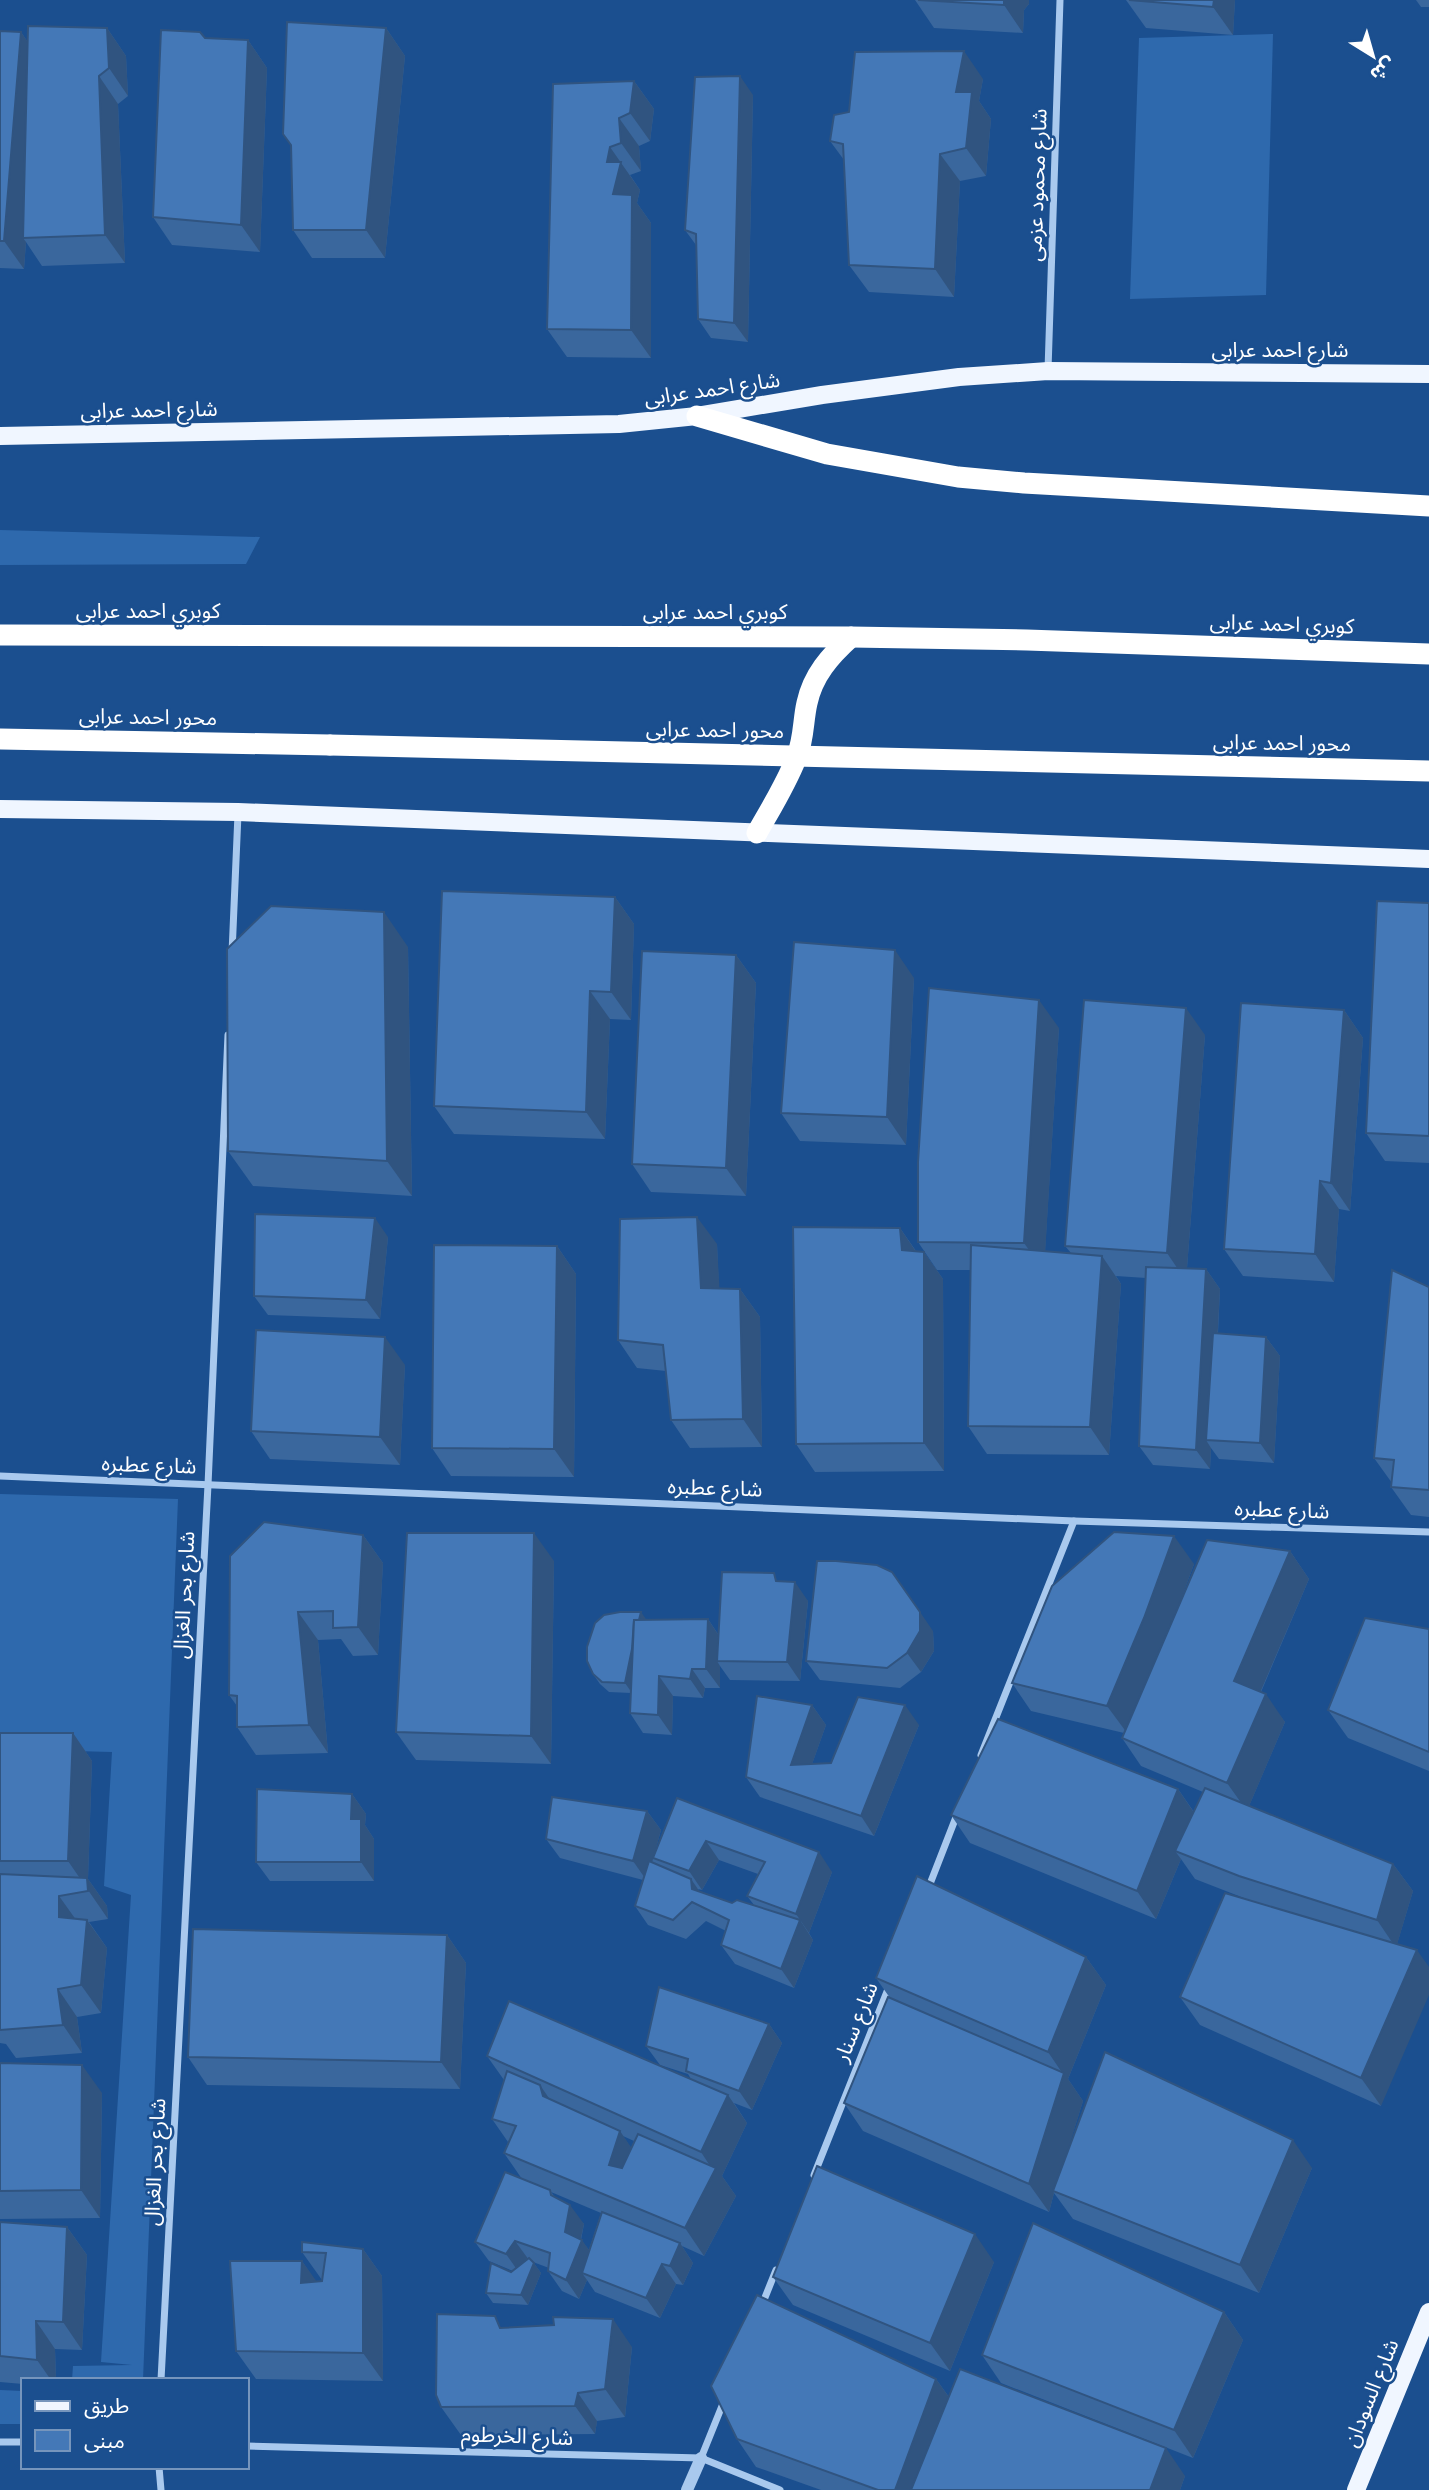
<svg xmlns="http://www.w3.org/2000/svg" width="1429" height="2490" font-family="Mulish,'Noto Sans Arabic',sans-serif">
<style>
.grass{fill:#2e69ad}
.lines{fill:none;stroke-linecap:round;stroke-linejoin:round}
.minor{stroke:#a9c9ee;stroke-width:7}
.tertiary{stroke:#a9c9ee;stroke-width:12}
.primary{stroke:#f0f6ff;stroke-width:18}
.motorway{stroke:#fff;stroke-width:21}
.motorway-bridge{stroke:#fff;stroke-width:21}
.wall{fill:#3a679d;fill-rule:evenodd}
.shaded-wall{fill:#305480}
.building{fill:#4478b7;stroke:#305480;stroke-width:2}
.labels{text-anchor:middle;stroke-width:5;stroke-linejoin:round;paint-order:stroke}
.street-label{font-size:21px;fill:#fff;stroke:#1b4f8f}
</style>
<rect width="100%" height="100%" fill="#1b4f8f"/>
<!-- grass -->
<g class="grass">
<polygon points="1273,34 1266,295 1130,299 1139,38"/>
<polygon points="0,530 260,537 246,564 0,565"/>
<polygon points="0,1494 178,1499 143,2380 72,2380 73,2366 132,2365 101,2362 131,1895 104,1886 112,1752 0,1749"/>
<polygon points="0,2390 23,2391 23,2424 0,2424"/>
</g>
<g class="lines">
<!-- minor -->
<g class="minor">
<polyline points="1048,370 1060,0"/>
<polyline points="232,953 238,814"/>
<polyline points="0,1476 1074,1521 1429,1532"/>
<polyline points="981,1755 1074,1521"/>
<polyline points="928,1889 958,1812"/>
<polyline points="814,2175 890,1984"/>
<polyline points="762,2305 776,2270"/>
<polyline points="161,2380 208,1485 228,1035"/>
<polyline points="0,2442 23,2442"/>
<polyline points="247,2446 701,2458 780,2490"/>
<polyline points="701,2458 724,2401"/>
<polyline points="159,2467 161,2490"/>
</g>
<!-- tertiary -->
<polyline class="tertiary" points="687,2490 701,2458"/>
<!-- primary -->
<g class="primary">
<polyline points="0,436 619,424 697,416 822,395 959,377 1048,371 1429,374"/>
<polyline points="0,809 238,812 1429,859"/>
<polyline points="1356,2490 1429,2312"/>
</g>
<!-- motorway -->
<g class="motorway">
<polyline points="697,416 827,454 958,477 1024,483 1429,506"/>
<polyline points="0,635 851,637 1027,640 1429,654"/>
<polyline points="0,739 330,745"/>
<path d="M757,833C771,808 787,783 797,756C804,739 803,720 807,703C813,675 830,656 851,637"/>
</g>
<!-- motorway-bridge -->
<polyline class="motorway-bridge" points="330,745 1429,771"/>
</g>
<!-- wall -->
<g class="wall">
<polygon points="915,0 1029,0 1029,4 1024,10 1023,33 934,28"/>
<polygon points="1126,0 1235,0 1233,35 1146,28"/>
<polygon points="1416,0 1429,0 1429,7 1421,7"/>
<polygon points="107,28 126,56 128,96 118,104 125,263 42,266 26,242 24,269 0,268 0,31 21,32 27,41"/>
<polygon points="386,28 405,56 385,258 312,258 293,230 291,146"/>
<polygon points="205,38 248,40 267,68 260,252 172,245 153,217"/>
<polygon points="983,79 979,101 991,119 986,176 960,181 954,297 869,292 849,265 844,160 830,141 849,112"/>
<polygon points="634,81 654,109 650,141 639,146 641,171 630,175 640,190 637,203 651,223 651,358 567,357 547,329 553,84"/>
<polygon points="753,95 748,342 711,338 698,319 696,245 685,230"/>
<polygon points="615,897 634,924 631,1020 610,1019 605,1139 454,1134 434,1106"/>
<polygon points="1429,903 1429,1163 1385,1161 1366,1133"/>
<polygon points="408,947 412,1196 253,1186 228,1151"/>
<polygon points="736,955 756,983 746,1196 651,1192 632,1164"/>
<polygon points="914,978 906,1145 800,1141 781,1113"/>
<polygon points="1344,1010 1363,1038 1350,1211 1339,1209 1334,1282 1243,1276 1224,1249"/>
<polygon points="1059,1028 1045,1251 1071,1253 1065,1246 1205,1035 1187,1268 1206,1269 1220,1289 1218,1333 1266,1337 1280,1356 1274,1463 1219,1459 1211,1448 1210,1469 1153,1465 1139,1446 1146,1278 1116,1276 1121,1284 1109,1455 987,1454 968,1426 971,1270 937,1270 918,1242"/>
<polygon points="900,1228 916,1251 924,1252 943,1279 944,1471 815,1472 796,1444"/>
<polygon points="388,1237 380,1319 268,1315 254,1296"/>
<polygon points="717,1244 719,1289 740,1289 760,1317 762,1447 690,1448 671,1420 666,1371 637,1368 618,1340"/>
<polygon points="557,1246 576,1274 574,1477 451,1476 432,1448"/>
<polygon points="1429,1287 1429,1517 1411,1515 1391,1487 1392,1483 1374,1458"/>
<polygon points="405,1365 400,1465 270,1459 251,1431"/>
<polygon points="363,1535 383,1563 378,1655 353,1656 341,1639 318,1640 328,1753 256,1755 237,1727 237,1706 229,1695 230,1556"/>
<polygon points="1290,1551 1309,1579 1261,1692 1285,1722 1249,1806 1393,1864 1413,1891 1397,1944 1381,2106 1200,2025 1180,1997 1249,1900 1195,1879 1181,1859 1156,1919 970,1843 951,1815 1178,1789 1194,1812 1203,1792 1141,1766 1122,1738 1124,1733 1031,1711 1012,1683 1194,1564 1177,1610"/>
<polygon points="554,1561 551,1764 416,1760 396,1732"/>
<polygon points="780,1581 808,1601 800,1681 730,1680 720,1666 720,1688 705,1688 703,1698 673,1696 672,1735 643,1733 630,1713 631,1693 609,1692 600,1684 593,1674 646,1620 708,1619 718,1634"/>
<polygon points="1429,1629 1429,1771 1348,1738 1328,1710"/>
<polygon points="933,1631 934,1651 921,1672 900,1688 820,1680 806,1661"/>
<polygon points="812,1705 826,1725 812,1764 831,1763 919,1725 874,1836 760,1797 746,1777"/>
<polygon points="0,1733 73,1733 92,1761 88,1879 107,1906 108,1919 89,1922 107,1948 101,2013 77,2017 82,2053 16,2058 6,2044 0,2043"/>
<polygon points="352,1794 366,1814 365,1825 374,1839 374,1881 270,1881 256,1862"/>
<path d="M677,1798L832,1872L809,1933L813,1940L794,1988L735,1964L721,1945L726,1931L706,1921L686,1939L648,1925L635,1906L643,1880L560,1858L546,1839L647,1811L661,1830L654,1855ZM719,1860L758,1874L747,1896L754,1905L732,1903L700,1892L698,1889L702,1890Z"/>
<polygon points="447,1935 466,1963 460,2089 207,2085 188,2057"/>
<polygon points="1086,1957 1106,1985 1068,2079 1083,2101 1064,2161 1312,2168 1259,2293 1073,2219 1054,2193 1049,2212 863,2131 844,2103 890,1998 876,1978"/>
<path d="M769,2024L782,2043L752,2110L734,2103L747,2123L722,2176L736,2196L704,2256L682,2246L693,2263L683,2285L676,2284L660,2318L595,2292L587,2280L579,2299L562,2291L548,2271L549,2268L533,2262L541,2273L528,2305L493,2303L486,2293L513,2271L489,2261L475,2242L522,2179L504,2153L508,2142L492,2119L504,2080L487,2056L691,2079L688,2074L660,2065L646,2046ZM623,2136L634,2141L631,2148ZM551,2192L601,2213L589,2250L581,2240L584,2224L555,2197Z"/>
<polygon points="0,2063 102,2093 100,2218 0,2219"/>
<polygon points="0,2222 67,2227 87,2255 82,2350 55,2349 56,2380 23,2380 23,2384 0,2382"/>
<polygon points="363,2249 382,2276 383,2381 256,2379 236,2351 302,2261 316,2282 322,2281 322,2280 302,2252"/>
<polygon points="994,2262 950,2371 793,2305 773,2277"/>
<polygon points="1224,2312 1243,2340 1193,2458 1001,2383 982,2355"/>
<polygon points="503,2328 632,2347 625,2417 597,2421 595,2434 461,2435 441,2407"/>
<polygon points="936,2379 949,2397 1185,2476 1180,2490 821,2490 756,2467 737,2439"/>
</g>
<!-- shaded-wall -->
<g class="shaded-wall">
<polygon points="1004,0 1029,0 1029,4 1024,10 1023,33 1004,5"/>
<polygon points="1214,0 1235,0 1233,35 1213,7"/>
<polygon points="107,28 126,56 128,96 109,68"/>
<polygon points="386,28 405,56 385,258 366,230"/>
<polygon points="21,32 40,60 23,238 26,242 24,269 4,241"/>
<polygon points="248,40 267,68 260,252 241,225"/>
<polygon points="964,51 983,79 979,101 991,119 986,176 966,148 956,92"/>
<polygon points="99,76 118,104 125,263 105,235"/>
<polygon points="740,76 753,95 748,342 734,323"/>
<polygon points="634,81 654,109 650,141 630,113"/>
<polygon points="619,118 639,146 641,171 621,143"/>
<polygon points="610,147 640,190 637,203 651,223 651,358 631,330 613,194 607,162"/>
<polygon points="940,154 960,181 954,297 935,269"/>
<polygon points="615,897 634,924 631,1020 611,992"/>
<polygon points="384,912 408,947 412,1196 387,1161"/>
<polygon points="895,950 914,978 906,1145 887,1117"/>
<polygon points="736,955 756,983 746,1196 726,1168"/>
<polygon points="590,991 610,1019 605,1139 586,1112"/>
<polygon points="1039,1000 1059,1028 1044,1271 1024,1243"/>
<polygon points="1186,1008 1205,1035 1186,1281 1167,1253"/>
<polygon points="1344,1010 1363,1038 1350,1211 1331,1183"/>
<polygon points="1320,1181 1339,1209 1334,1282 1315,1254"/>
<polygon points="697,1217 717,1244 721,1316 701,1288"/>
<polygon points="375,1218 388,1237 380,1319 366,1300"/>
<polygon points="900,1228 919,1256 902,1250"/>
<polygon points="557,1246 576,1274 574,1477 554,1449"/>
<polygon points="924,1252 943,1279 944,1471 924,1443"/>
<polygon points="1102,1256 1121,1284 1109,1455 1090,1427"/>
<polygon points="1206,1269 1220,1289 1212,1440 1206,1440 1211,1448 1210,1469 1196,1450"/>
<polygon points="740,1289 760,1317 762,1447 743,1419"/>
<polygon points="385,1337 405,1365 400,1465 380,1437"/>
<polygon points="1266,1337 1280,1356 1274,1463 1260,1443"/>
<polygon points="534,1533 554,1561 551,1764 531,1736"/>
<polygon points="363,1535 383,1563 378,1655 358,1627"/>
<polygon points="1174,1536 1194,1564 1164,1646 1127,1733 1107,1706"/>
<polygon points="1290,1551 1309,1579 1253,1709 1234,1681"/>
<polygon points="795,1582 808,1601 800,1681 787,1662"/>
<polygon points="298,1612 318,1640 328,1753 309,1725"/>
<polygon points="641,1612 648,1622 632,1693 625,1683"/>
<polygon points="920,1612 933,1631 934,1651 921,1672 907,1653"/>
<polygon points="708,1619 721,1639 717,1661 720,1666 720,1688 706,1669"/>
<polygon points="692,1669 705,1688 703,1698 690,1679"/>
<polygon points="659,1676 673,1696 672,1735 658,1715"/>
<polygon points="1266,1694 1285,1722 1247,1811 1227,1783"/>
<polygon points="812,1705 826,1725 805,1784 791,1765"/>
<polygon points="905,1705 919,1725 874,1836 861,1816"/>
<polygon points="73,1733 92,1761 88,1879 107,1906 108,1919 68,1861"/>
<polygon points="1178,1789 1197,1817 1175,1851 1181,1859 1156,1919 1137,1891"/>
<polygon points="352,1794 366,1814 365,1825 374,1839 374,1881 361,1862 351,1819"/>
<polygon points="647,1811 661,1830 647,1881 633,1861"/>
<polygon points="706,1841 719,1860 702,1890 689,1871"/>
<polygon points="819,1852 832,1872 809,1933 796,1914"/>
<polygon points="1393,1864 1413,1891 1396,1948 1377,1920"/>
<polygon points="691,1879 704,1898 705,1909 692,1889"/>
<polygon points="59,1896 79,1924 59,1917"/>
<polygon points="87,1920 107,1948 101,2013 81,1985"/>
<polygon points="800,1920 813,1940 794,1988 781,1969"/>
<polygon points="447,1935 466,1963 460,2089 441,2062"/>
<polygon points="1417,1950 1429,1967 1429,1995 1381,2106 1361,2078"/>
<polygon points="1086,1957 1106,1985 1068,2079 1083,2101 1055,2192 1053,2191 1054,2193 1049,2212 1029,2184 1063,2074 1048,2052"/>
<polygon points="58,1989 77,2017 82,2053 63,2025"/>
<polygon points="769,2024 782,2043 752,2110 739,2091"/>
<polygon points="82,2065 102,2093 100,2218 81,2190"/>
<polygon points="540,2085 559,2113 543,2096"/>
<polygon points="728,2095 747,2123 722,2176 736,2196 704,2256 685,2228 714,2172 701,2152"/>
<polygon points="620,2131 639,2159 629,2192 609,2165"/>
<polygon points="1293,2140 1312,2168 1259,2293 1240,2265"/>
<polygon points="570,2205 584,2224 579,2247 582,2240 596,2260 582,2273 587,2280 579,2299 566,2280 565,2232"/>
<polygon points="67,2227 87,2255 82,2350 63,2322"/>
<polygon points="975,2234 994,2262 950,2371 930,2343"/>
<polygon points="515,2241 529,2260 520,2274 506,2254"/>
<polygon points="680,2243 693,2263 683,2285 670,2266"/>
<polygon points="363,2249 382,2276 383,2381 363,2353"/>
<polygon points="302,2261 322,2289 301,2283"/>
<polygon points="534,2263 541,2273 528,2305 521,2295"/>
<polygon points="662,2264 676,2284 660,2318 646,2298"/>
<polygon points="1224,2312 1243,2340 1193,2458 1174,2430"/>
<polygon points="613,2319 632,2347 625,2417 605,2389"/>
<polygon points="36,2321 55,2349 56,2380 51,2380 37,2360"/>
<polygon points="936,2379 956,2407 925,2490 895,2490"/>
<polygon points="578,2393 597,2421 595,2434 575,2406"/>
<polygon points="1166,2448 1185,2476 1180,2490 1150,2490"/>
</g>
<!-- building -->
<g class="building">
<polygon points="918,0 1004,0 1004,5"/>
<polygon points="1129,0 1214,0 1213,7"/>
<polygon points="287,22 386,28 366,230 293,230 291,145 283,134"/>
<polygon points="28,26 107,28 109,68 99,76 105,235 23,238"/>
<polygon points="161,30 200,32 205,38 248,40 241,225 153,217"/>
<polygon points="0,31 21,32 4,241 0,241"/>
<polygon points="964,51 956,92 972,92 966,148 940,154 935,269 849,265 843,144 830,141 834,115 849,112 855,52"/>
<polygon points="740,76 734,323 698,319 696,234 685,230 695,77"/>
<polygon points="634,81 630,113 619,118 621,143 610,147 607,162 621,162 613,194 632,195 631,330 547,329 553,84"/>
<polygon points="442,891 615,897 611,992 590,991 586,1112 434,1106"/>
<polygon points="1377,901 1429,903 1429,1136 1366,1133"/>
<polygon points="271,906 384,912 387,1161 228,1151 227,949"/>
<polygon points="794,942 895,950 887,1117 781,1113"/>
<polygon points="642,951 736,955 726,1168 632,1164"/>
<polygon points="929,988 1039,1000 1024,1243 918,1242 918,1162"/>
<polygon points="1084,1000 1186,1008 1167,1253 1065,1246"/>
<polygon points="1241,1003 1344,1010 1331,1183 1320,1181 1315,1254 1224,1249"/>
<polygon points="255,1214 375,1218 366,1300 254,1296"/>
<polygon points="697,1217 701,1288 740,1289 743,1419 671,1420 663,1345 618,1340 620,1219"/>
<polygon points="793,1227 900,1228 902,1250 924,1252 924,1443 796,1444"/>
<polygon points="434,1245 557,1246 554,1449 432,1448"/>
<polygon points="971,1245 1102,1256 1090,1427 968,1426"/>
<polygon points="1146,1267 1206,1269 1196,1450 1139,1446"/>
<polygon points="1392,1270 1429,1287 1429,1490 1391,1487 1394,1460 1374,1458"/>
<polygon points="256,1330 385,1337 380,1437 251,1431"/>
<polygon points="1213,1333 1266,1337 1260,1443 1206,1440"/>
<polygon points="264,1522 363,1535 358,1627 333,1628 333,1611 298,1612 309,1725 237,1727 237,1696 229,1695 230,1556"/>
<polygon points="1114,1532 1174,1536 1144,1618 1107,1706 1012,1683 1052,1586"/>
<polygon points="407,1533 534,1533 531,1736 396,1732"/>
<polygon points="1207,1540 1290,1551 1234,1681 1266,1694 1227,1783 1122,1738"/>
<polygon points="817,1561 836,1561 877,1565 892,1572 920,1612 920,1631 907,1653 887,1668 806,1661"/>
<polygon points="722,1572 774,1573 776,1581 795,1582 787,1662 717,1661"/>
<polygon points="620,1612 641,1612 639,1620 634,1620 632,1649 625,1683 602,1682 593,1674 587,1661 587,1647 595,1623 604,1615"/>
<polygon points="1365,1618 1429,1629 1429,1752 1328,1710"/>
<polygon points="708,1619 706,1669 692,1669 690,1679 659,1676 658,1715 630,1713 634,1620"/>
<polygon points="757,1696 812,1705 791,1765 831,1763 858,1697 905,1705 861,1816 746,1777"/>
<polygon points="998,1719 1178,1789 1137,1891 951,1815"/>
<polygon points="0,1733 73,1733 68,1861 0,1861"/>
<polygon points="1205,1788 1393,1864 1377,1920 1239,1876 1175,1851"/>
<polygon points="257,1789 352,1794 351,1819 361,1819 361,1862 256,1862"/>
<polygon points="552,1797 647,1811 633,1861 546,1839"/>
<polygon points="677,1798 819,1852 796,1914 747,1896 765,1862 706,1841 689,1871 653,1858"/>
<polygon points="649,1861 691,1879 692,1889 732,1903 737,1900 800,1920 781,1969 721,1945 729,1920 692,1902 673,1920 635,1906"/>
<polygon points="0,1874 87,1878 88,1891 59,1896 59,1917 87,1920 81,1985 58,1989 63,2025 0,2030"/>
<polygon points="917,1876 1086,1957 1048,2052 876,1978"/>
<polygon points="1225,1893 1417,1950 1361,2078 1180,1997"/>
<polygon points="193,1929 447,1935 441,2062 188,2057"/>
<polygon points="659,1987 769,2024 739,2091 686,2071 688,2059 646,2046"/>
<polygon points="888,1997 1064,2073 1029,2184 844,2103"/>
<polygon points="509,2001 728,2095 701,2152 487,2056"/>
<polygon points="1105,2052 1293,2140 1240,2265 1053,2191"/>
<polygon points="0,2063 82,2065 81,2190 0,2191"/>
<polygon points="507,2071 540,2085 543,2096 620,2131 609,2165 622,2168 638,2134 716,2168 685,2228 504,2153 516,2126 492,2119"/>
<polygon points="817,2166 975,2234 930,2343 773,2277"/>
<polygon points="505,2172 550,2190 551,2195 570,2205 565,2232 582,2240 566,2280 548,2271 550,2253 515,2241 506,2254 475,2242"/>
<polygon points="602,2212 680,2243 670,2266 662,2264 646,2298 582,2273"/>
<polygon points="0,2222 67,2227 63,2322 36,2321 37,2360 0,2356"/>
<polygon points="1033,2223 1224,2312 1174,2430 982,2355"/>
<polygon points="302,2242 363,2249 363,2353 236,2351 230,2261 302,2261 301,2283 322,2281 326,2253 302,2252"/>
<polygon points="529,2258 534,2263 521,2295 486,2293 491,2263 511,2272"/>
<polygon points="757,2295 936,2379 895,2490 878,2490 737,2439 711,2386"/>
<polygon points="437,2314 495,2316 500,2328 554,2325 553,2317 613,2319 605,2389 578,2393 575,2406 441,2407 436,2395"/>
<polygon points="960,2369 1166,2448 1150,2490 911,2490"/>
</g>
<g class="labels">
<!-- street labels -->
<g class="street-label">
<text transform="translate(1037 185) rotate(-88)" y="7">شارع محمود عزمى</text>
<text x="1280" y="357">شارع احمد عرابى</text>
<text transform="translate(712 389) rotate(-8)" y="7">شارع احمد عرابى</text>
<text transform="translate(149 410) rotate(-1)" y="7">شارع احمد عرابى</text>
<text x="148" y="618">كوبري احمد عرابى</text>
<text x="715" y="619">كوبري احمد عرابى</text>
<text transform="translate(1282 624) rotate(2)" y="7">كوبري احمد عرابى</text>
<text transform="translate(148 717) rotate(1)" y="7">محور احمد عرابى</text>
<text transform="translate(715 730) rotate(1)" y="7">محور احمد عرابى</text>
<text transform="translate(1282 743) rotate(1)" y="7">محور احمد عرابى</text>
<text transform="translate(149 1465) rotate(2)" y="7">شارع عطبره</text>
<text transform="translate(715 1488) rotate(2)" y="7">شارع عطبره</text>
<text transform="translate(1282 1510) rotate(2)" y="7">شارع عطبره</text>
<text transform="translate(184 1595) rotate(-87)" y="7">شارع بحر الغزال</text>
<text transform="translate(856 2022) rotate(-68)" y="7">شارع سنار</text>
<text transform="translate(155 2162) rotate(-87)" y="7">شارع بحر الغزال</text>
<text transform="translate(1371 2393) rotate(-68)" y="7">شارع السودان</text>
<text transform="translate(517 2436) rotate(2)" y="7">شارع الخرطوم</text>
</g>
</g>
<!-- legend -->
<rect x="21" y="2378" width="228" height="91" fill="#1b4f8f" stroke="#7695bc" stroke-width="2"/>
<rect x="35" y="2401" width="35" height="10" fill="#f0f6ff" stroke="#7695bc" stroke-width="2"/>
<text x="84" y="2413" font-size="21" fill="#ffffff">طريق</text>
<rect x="35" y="2430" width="35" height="21" fill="#4478b7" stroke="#7695bc" stroke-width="2"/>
<text x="84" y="2448" font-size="21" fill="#ffffff">مبنى</text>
<!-- north arrow -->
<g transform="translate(1373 56) rotate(143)" stroke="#1b4f8f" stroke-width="5" paint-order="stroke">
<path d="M0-5L12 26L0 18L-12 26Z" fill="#ffffff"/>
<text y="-10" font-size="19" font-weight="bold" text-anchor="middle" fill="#ffffff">ش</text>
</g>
</svg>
